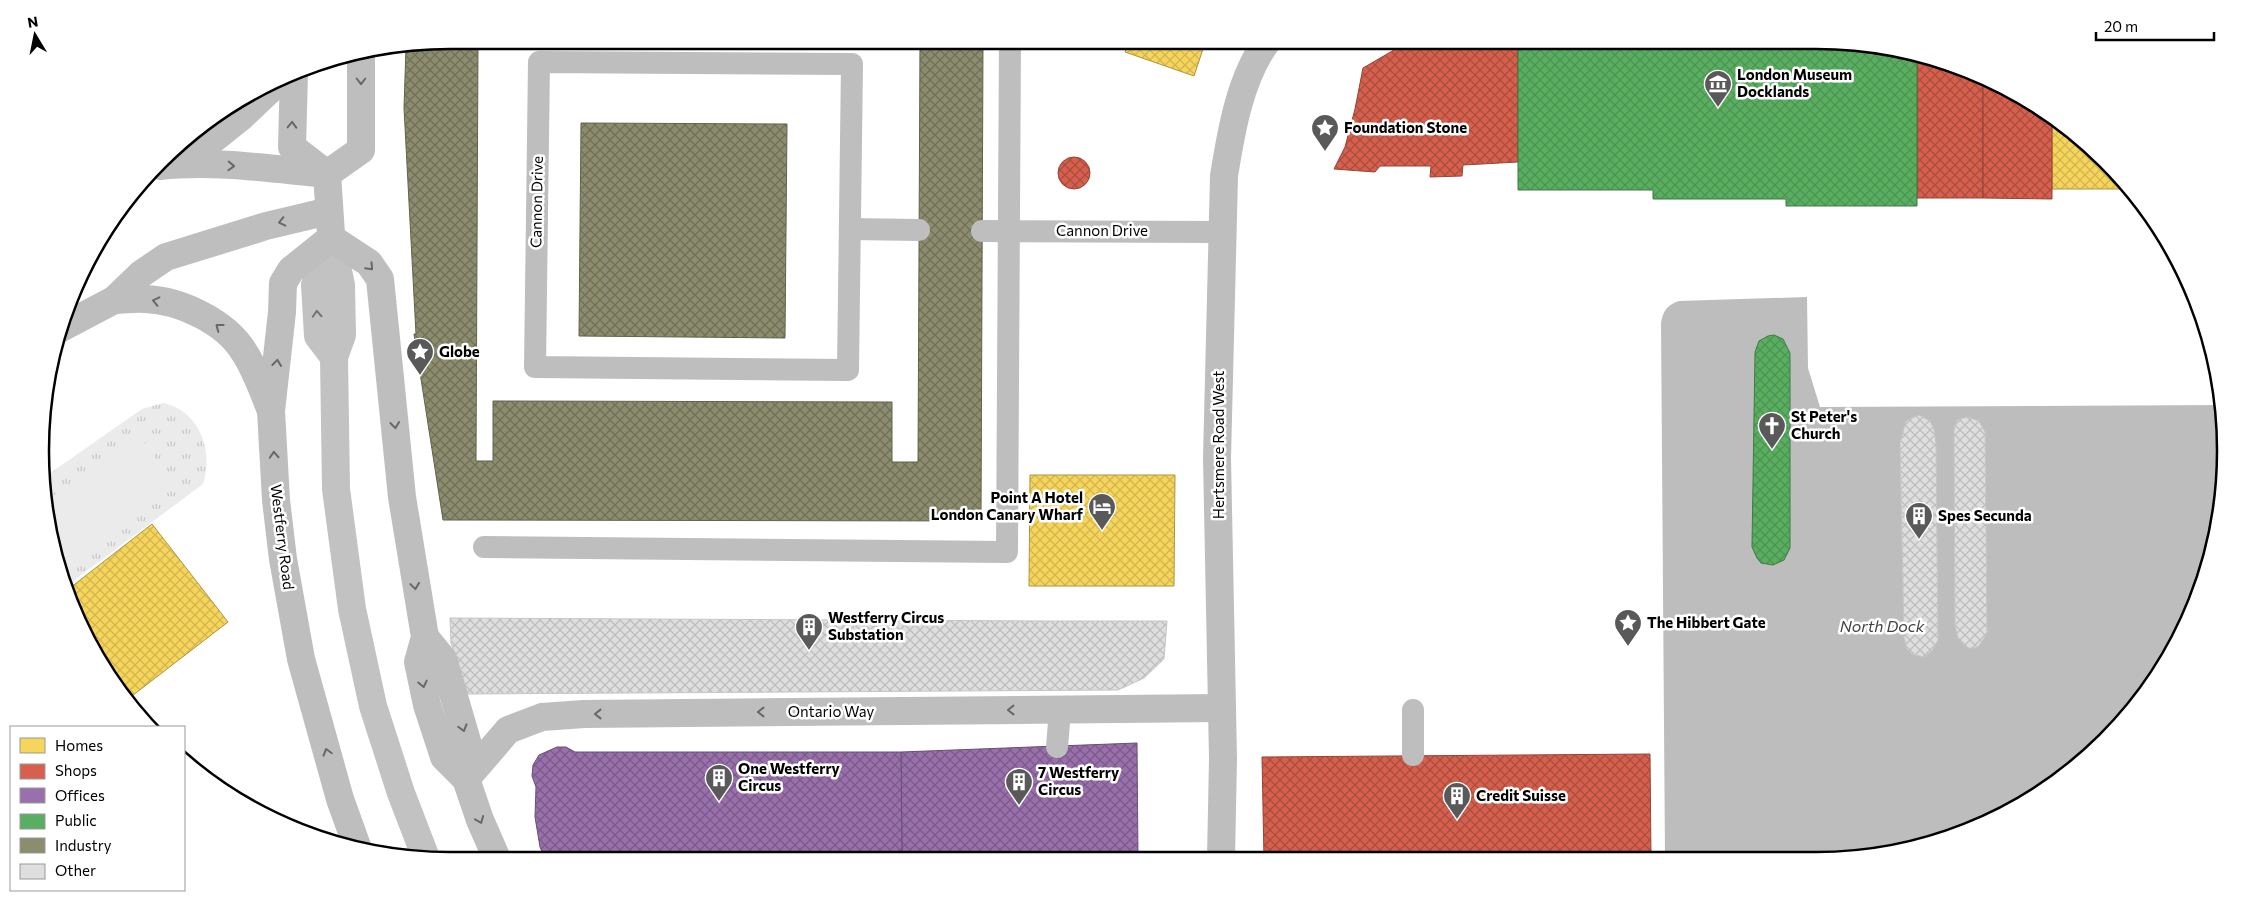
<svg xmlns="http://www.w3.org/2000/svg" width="2266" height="901" font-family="Commissioner,sans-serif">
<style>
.park{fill:url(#park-tufts)}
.garden{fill:#ebebeb}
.water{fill:#bdbdbd}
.homes{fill:url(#homes-cross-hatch);stroke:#ac9540}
.shops{fill:url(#shops-cross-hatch);stroke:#964336}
.offices{fill:url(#offices-cross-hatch);stroke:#6b4e78}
.public{fill:url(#public-cross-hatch);stroke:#3f7a44}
.industry{fill:url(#industry-cross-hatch);stroke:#62624d}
.building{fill:url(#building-cross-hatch);stroke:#c6c6c6}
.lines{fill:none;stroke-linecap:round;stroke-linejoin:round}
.lane{stroke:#bebebe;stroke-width:22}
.street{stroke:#bebebe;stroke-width:28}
.secondary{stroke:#c2c2c2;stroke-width:28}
.primary{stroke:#bebebe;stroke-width:28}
.highway{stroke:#bebebe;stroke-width:28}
.oneway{stroke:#686868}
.oneway2{stroke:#747474}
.labels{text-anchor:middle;stroke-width:5;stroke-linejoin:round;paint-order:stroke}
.poi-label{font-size:15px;font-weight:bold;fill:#000;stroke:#fff;text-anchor:start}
.street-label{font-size:15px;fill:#000;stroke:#fff}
.water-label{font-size:16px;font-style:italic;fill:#424242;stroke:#fff}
.rim{fill:none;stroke:#000;stroke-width:2.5}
</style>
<defs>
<pattern id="park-tufts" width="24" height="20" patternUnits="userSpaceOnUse" patternTransform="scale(1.25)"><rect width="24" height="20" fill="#ebebeb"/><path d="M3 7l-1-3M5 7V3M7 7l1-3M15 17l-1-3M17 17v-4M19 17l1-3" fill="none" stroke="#c8c8c8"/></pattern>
<pattern id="homes-cross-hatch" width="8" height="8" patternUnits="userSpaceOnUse" patternTransform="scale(1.25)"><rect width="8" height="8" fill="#f6d55c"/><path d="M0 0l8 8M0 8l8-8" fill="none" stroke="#d1b54e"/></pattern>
<pattern id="shops-cross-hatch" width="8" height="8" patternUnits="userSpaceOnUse" patternTransform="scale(1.25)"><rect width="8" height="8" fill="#d6604d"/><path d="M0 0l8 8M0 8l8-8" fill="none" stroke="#ab4d3e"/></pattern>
<pattern id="offices-cross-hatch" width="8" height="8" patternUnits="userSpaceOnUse" patternTransform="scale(1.25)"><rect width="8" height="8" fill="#9970ab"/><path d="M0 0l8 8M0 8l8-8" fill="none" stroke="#7a5a89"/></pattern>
<pattern id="public-cross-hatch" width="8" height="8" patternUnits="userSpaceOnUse" patternTransform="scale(1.25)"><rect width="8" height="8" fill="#5aae61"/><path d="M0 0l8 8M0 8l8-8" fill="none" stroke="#4c9452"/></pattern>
<pattern id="industry-cross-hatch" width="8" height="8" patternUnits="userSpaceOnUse" patternTransform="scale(1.25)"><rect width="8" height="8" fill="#8c8c6e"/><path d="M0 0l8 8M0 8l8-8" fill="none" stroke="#707058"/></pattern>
<pattern id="building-cross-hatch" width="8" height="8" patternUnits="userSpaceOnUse" patternTransform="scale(1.25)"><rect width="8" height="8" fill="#dedede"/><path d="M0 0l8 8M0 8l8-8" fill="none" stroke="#bdbdbd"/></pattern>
</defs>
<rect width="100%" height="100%" fill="#fff"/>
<!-- park -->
<path class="park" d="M163,403C199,410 214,451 203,484L65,587L48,531L46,476L142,409Z"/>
<!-- garden -->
<path class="garden" d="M139,435L175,487L61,567C48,548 48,522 47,500Z"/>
<!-- water -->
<path class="water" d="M1807,297L1808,368L1820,407L2223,405L2225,478L2212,557L2171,656L2086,759L1997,819L1894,850H1871L1866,857L1665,858L1661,323C1663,311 1667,305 1679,301Z"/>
<!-- homes -->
<g class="homes">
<polygon points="1129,40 1206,40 1194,76 1125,52"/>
<polygon points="2052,117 2066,125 2124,180 2131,189 2052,189"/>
<polygon points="1030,475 1175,475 1174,586 1029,586"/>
<polygon points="152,524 228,622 128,699 109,678 71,607 66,591"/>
</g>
<!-- shops -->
<g class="shops">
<polygon points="1403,40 1518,40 1518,162 1463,165 1462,176 1430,177 1431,166 1380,166 1375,172 1334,169 1345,147 1355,109 1363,68 1394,50"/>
<polygon points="1917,53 1983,77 1983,198 1917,198"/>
<polygon points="1983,77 1997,82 2052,117 2052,199 1983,198"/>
<circle cx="1074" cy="173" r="16"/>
<polygon points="1650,754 1651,858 1264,859 1262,757"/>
</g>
<!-- offices -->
<g class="offices">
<polygon points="1137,743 1138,859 902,860 901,752"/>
<polygon points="557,747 566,747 575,752 901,752 902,860 546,861 540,847 535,817 536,787 532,776 533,765 539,755"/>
</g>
<!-- public -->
<g class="public">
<polygon points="1518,40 1816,40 1917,53 1917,206 1786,206 1786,199 1653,199 1653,190 1518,190"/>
<polygon points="1774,335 1783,339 1790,353 1790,548 1784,560 1773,565 1761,563 1757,558 1752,547 1755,352 1759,341 1768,336"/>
</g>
<!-- industry -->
<g class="industry">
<polygon points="450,40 478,40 476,461 493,461 493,401 892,402 892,462 918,462 920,40 983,40 981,521 443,520 414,334 416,334 404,108 406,47"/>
<polygon points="581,123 787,124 785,338 579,336"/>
</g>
<!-- building -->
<g class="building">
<polygon points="1919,415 1930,421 1934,429 1936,444 1938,640 1932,651 1924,657 1912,654 1907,649 1904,637 1900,443 1906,421"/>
<polygon points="1967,417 1979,421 1985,432 1987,634 1978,647 1974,648 1967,648 1958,639 1955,625 1954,430 1957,420"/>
<polygon points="450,618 1045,621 1167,621 1164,659 1144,678 1118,690 468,694 451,643"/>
</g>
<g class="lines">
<!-- lane -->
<g class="lane">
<polygon points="539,62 852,64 848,370 535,367"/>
<polyline points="850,229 919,230"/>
<polyline points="982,231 1221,232"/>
<polyline points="484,547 1007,552 1010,40"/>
<polyline points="1413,710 1413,755"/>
<polyline points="1057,747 1060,710"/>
</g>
<!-- street -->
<g class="street">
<polyline points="466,779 508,730 542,717 584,714 1221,708"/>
<path d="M1221,859L1223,758L1217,458L1224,176C1231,132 1240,77 1268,40"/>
</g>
<!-- secondary -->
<g class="secondary">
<polyline points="331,238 341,285 342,335 334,357 336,489 352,609 373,706 401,793 426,858"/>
<polyline points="331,239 315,285 318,336 334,357"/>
</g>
<!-- primary -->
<g class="primary">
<polyline points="294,73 292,147 327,174 331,234"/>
<polyline points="327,174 361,150 361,55"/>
<polyline points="331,238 291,270 283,283 282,312 271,411 276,500 283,559 301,659 340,799 358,849"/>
<polyline points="331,238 369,263 380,279 402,497 425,637 418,662 427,705 444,757 466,779"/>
<polyline points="425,637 443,659 469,748 466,779 480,820 498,861"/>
</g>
<!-- highway -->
<g class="highway">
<polyline points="182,164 241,117 281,79"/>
<path d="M160,166C216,160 272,169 327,174"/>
<path d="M114,300C125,300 135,298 145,299C180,300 226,322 244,352C256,370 263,391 271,411"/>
<polyline points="59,329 114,300 141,274 166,257 266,226 329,211"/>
</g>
</g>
<!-- one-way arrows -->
<defs><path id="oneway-chevron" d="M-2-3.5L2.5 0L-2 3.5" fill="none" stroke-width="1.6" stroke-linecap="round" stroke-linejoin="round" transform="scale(1.25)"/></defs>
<g class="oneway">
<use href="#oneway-chevron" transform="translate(361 81) rotate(90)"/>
<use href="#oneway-chevron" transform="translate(292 125) rotate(-88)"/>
<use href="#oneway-chevron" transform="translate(231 166) rotate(2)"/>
<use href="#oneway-chevron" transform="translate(282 222) rotate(167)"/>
<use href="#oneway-chevron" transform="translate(370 267) rotate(47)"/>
<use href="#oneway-chevron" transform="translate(156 301) rotate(-167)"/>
<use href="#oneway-chevron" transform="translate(219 327) rotate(-143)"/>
<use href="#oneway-chevron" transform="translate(277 363) rotate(-84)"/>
<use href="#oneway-chevron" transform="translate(395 425) rotate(84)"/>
<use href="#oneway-chevron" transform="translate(274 455) rotate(-93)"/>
<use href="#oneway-chevron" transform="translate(415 586) rotate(82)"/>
<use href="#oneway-chevron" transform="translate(423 684) rotate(78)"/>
<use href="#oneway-chevron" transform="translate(1011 710) rotate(180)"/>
<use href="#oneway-chevron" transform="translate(761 712) rotate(180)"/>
<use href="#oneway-chevron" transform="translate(598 714) rotate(180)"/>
<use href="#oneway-chevron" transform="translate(463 728) rotate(74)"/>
<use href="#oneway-chevron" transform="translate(327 752) rotate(-106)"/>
<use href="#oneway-chevron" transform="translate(480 820) rotate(68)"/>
</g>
<use class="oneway2" href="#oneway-chevron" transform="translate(317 314) rotate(-93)"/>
<!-- icons -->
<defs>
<symbol id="museum-pin" viewBox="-11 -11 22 30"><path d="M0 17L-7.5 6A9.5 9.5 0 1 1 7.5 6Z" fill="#595959" stroke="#fff"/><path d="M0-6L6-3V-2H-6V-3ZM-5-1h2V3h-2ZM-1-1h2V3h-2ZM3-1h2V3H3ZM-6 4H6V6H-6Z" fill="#fff"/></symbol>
<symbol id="sight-pin" viewBox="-11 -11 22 30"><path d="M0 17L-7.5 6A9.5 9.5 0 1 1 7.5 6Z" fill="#595959" stroke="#fff"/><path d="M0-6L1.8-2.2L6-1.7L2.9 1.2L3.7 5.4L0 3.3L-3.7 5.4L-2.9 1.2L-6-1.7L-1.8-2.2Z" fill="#fff"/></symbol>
<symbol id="church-pin" viewBox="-11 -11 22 30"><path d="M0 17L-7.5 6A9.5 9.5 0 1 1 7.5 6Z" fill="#595959" stroke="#fff"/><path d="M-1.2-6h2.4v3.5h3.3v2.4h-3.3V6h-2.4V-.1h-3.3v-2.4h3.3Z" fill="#fff"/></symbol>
<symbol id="hotel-pin" viewBox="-11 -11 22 30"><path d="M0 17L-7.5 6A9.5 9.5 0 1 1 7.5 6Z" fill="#595959" stroke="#fff"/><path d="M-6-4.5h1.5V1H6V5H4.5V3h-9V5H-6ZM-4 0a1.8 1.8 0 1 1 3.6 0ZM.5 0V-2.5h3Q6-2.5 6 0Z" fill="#fff"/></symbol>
<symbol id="building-pin" viewBox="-11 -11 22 30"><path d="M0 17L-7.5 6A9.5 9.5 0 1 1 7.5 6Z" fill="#595959" stroke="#fff"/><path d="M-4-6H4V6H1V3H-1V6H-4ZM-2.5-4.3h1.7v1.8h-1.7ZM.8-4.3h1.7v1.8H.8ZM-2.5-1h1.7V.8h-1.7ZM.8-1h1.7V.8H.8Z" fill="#fff"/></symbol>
</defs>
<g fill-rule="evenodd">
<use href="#museum-pin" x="1702" y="68" width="32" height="43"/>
<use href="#sight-pin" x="1309" y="112" width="32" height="43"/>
<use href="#sight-pin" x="404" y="336" width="32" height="43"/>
<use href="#church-pin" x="1756" y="410" width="32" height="43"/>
<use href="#hotel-pin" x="1086" y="491" width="32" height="43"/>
<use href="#building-pin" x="1903" y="500" width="32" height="43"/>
<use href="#sight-pin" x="1612" y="607" width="32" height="43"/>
<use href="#building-pin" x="793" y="611" width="32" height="43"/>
<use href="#building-pin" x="703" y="762" width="32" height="43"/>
<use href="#building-pin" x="1003" y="766" width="32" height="43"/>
<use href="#building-pin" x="1441" y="780" width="32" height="43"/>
</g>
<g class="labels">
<!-- poi labels -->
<g class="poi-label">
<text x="1737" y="80">London Museum<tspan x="1737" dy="17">Docklands</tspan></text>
<text x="1344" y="133">Foundation Stone</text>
<text x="439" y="357">Globe</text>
<text x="1791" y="422">St Peter's<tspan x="1791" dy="17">Church</tspan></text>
<text x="1083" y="503" text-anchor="end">Point A Hotel<tspan x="1083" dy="17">London Canary Wharf</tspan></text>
<text x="1938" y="521">Spes Secunda</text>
<text x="828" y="623">Westferry Circus<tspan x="828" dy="17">Substation</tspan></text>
<text x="1647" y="628">The Hibbert Gate</text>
<text x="738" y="774">One Westferry<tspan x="738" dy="17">Circus</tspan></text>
<text x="1038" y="778">7 Westferry<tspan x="1038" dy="17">Circus</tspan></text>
<text x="1476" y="801">Credit Suisse</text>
</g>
<!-- street labels -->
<g class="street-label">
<text transform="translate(537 202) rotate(-89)" y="5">Cannon Drive</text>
<text x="1102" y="236">Cannon Drive</text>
<text transform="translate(1219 445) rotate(-90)" y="5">Hertsmere Road West</text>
<text transform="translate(282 537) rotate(83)" y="5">Westferry Road</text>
<text x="831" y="717">Ontario Way</text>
</g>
<!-- water labels -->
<g class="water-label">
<text x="1882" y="632">North Dock</text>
</g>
</g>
<!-- crop -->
<path d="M0 0H2266V901H0ZM450 49H1816A401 401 0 0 1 2217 450V451A401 401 0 0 1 1816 852H450A401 401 0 0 1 49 451V450A401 401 0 0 1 450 49Z" fill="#fff" fill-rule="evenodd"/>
<path class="rim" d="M450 49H1816A401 401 0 0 1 2217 450V451A401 401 0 0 1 1816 852H450A401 401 0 0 1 49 451V450A401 401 0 0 1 450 49Z"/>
<!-- legend -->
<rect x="10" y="726" width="175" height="165" fill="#ffffff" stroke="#999999"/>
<rect x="20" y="738" width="25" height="15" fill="#f6d55c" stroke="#999999"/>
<text x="55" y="751" font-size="15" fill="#000000">Homes</text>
<rect x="20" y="764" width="25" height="15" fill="#d6604d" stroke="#999999"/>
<text x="55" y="776" font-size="15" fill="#000000">Shops</text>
<rect x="20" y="788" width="25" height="15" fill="#9970ab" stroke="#999999"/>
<text x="55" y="801" font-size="15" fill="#000000">Offices</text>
<rect x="20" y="814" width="25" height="15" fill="#5aae61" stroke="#999999"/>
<text x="55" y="826" font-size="15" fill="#000000">Public</text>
<rect x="20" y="838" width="25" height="15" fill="#8c8c6e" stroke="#999999"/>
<text x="55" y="851" font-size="15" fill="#000000">Industry</text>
<rect x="20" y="864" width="25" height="15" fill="#dedede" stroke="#999999"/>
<text x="55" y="876" font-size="15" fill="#000000">Other</text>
<!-- north arrow -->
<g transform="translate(35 35) rotate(350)" stroke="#ffffff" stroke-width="4" paint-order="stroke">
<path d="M0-4L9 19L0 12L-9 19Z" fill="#000000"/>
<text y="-8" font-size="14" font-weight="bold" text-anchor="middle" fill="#000000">N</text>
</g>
<!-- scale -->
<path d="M2096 32v8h118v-8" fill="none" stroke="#000000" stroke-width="2.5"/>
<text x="2104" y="32" font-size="15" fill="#000000" stroke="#ffffff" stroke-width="4" paint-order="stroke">20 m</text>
</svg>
